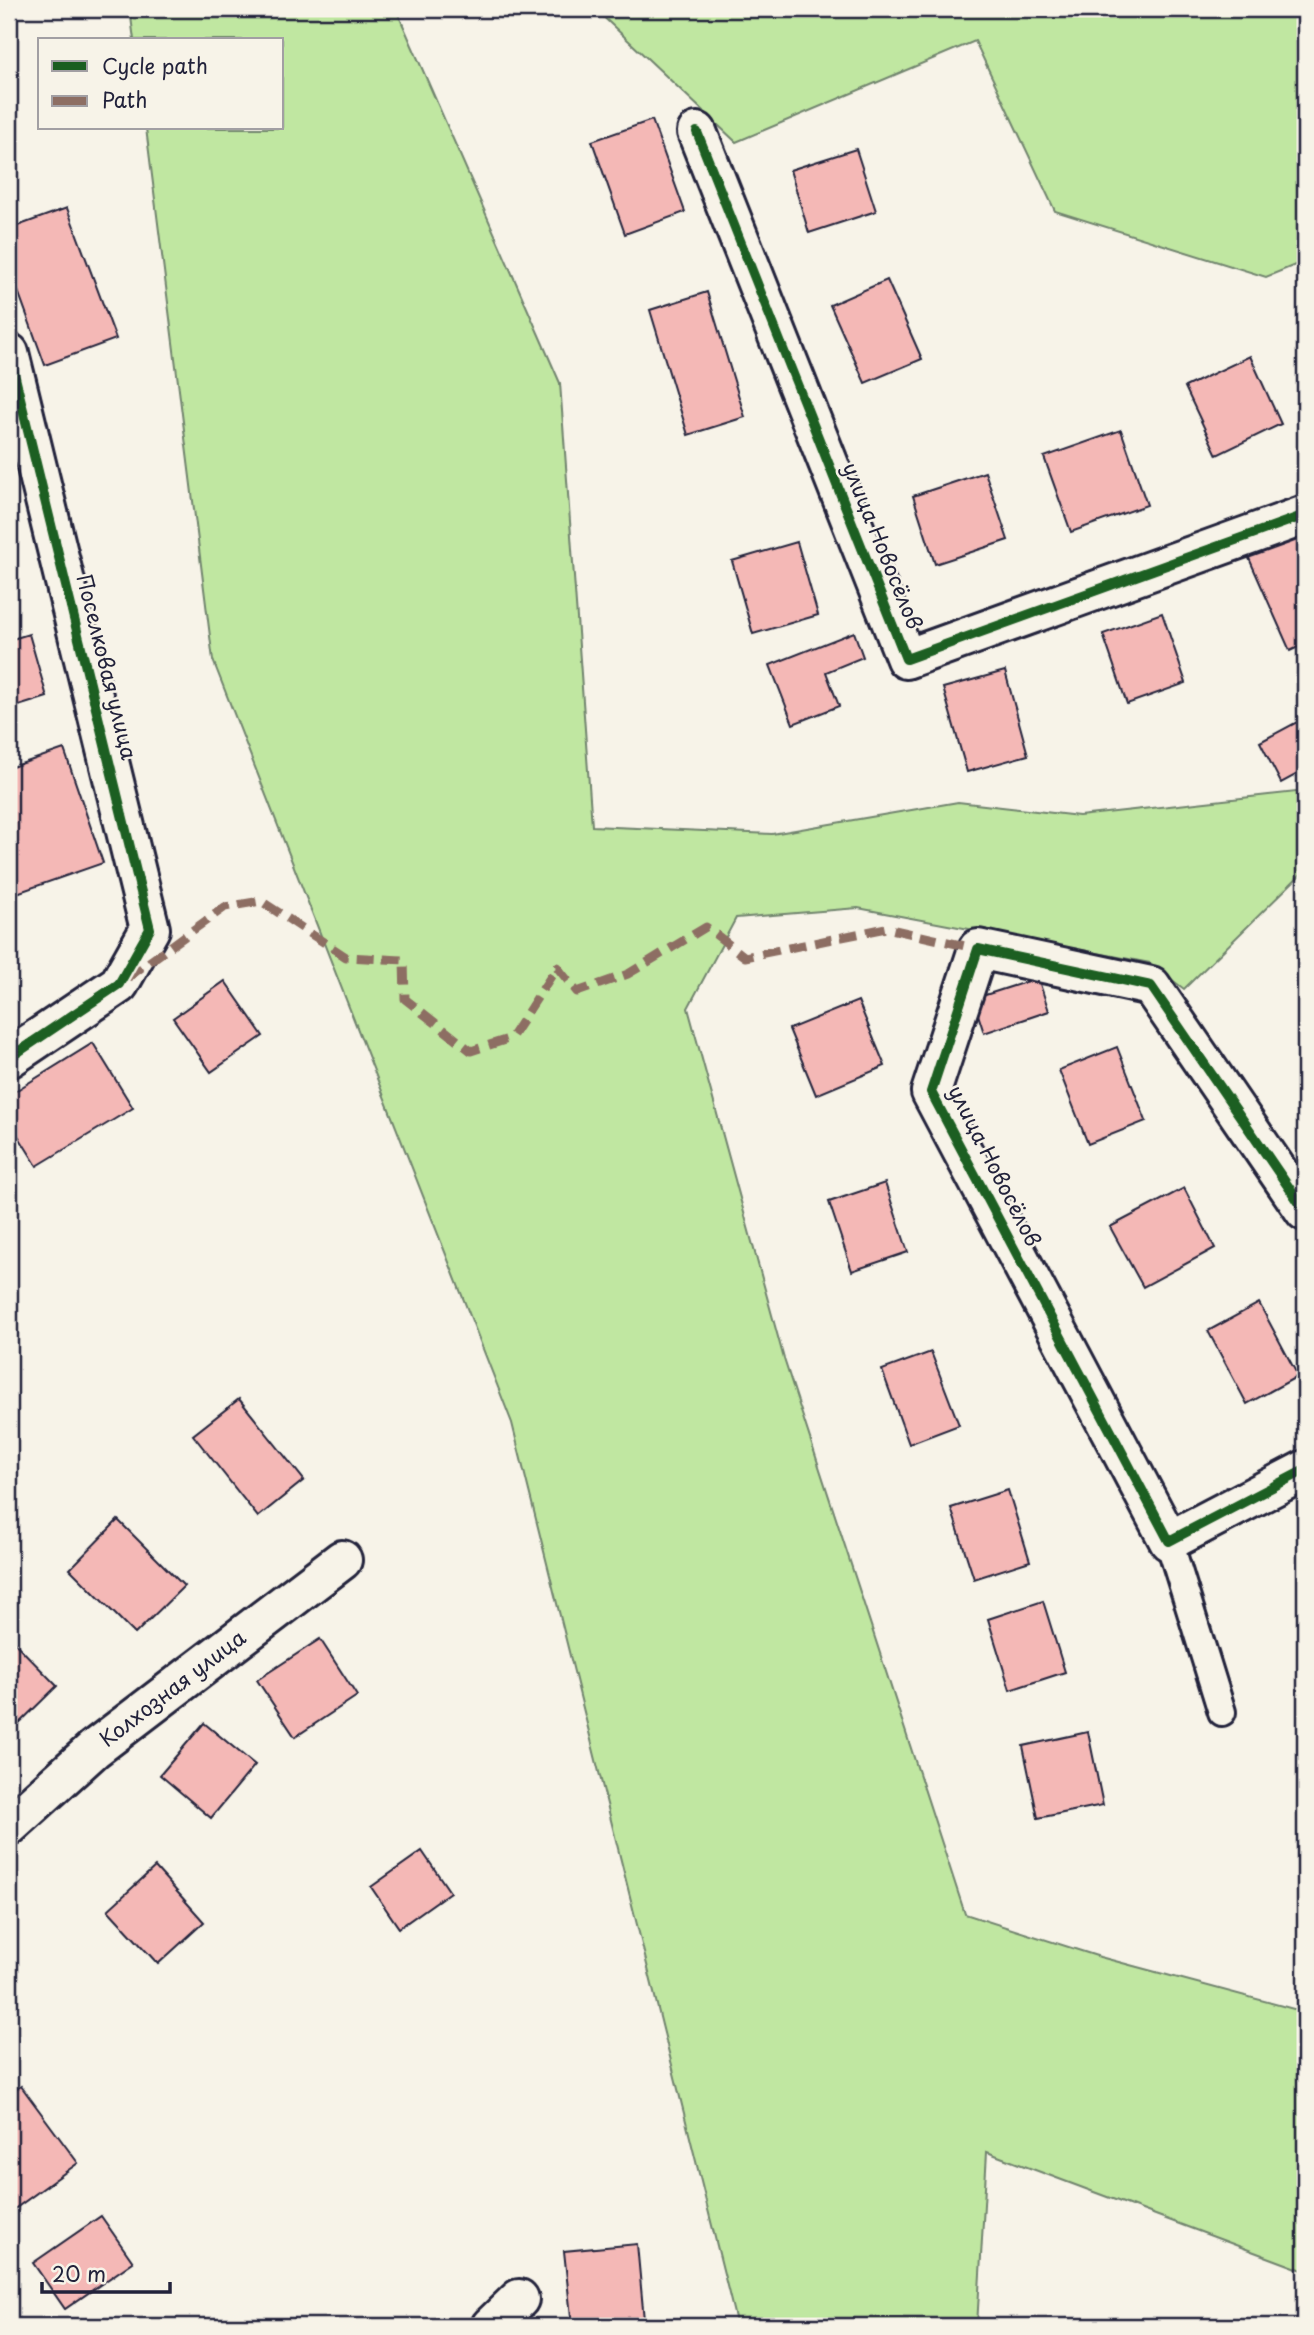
<svg xmlns="http://www.w3.org/2000/svg" width="1314" height="2335" font-family="'Playpen Sans',sans-serif">
<style>
.green{fill:#c0e7a1;stroke:#71846e;stroke-width:2}
.building{fill:#f4b8b6;stroke:#22223b;stroke-width:2}
.lines{fill:none;stroke-linecap:round;stroke-linejoin:round}
.service-casing{stroke:#22223b;stroke-width:32}
.minor-casing{stroke:#22223b;stroke-width:44}
.service{stroke:#f7f3e8;stroke-width:26}
.minor{stroke:#f7f3e8;stroke-width:38}
.quiet{stroke:#8d6e63;stroke-width:9;stroke-dasharray:18 9;stroke-linecap:butt}
.cycleway-casing{stroke:#f7f3e8;stroke-width:15}
.cycleway{stroke:#1b5e20;stroke-width:10}
.labels{text-anchor:middle;stroke-width:5;stroke-linejoin:round;paint-order:stroke}
.street-label{font-size:21px;fill:#22223b;stroke:#f7f3e8}
</style>
<rect width="100%" height="100%" fill="#f7f3e8"/>
<filter id="ink" filterUnits="userSpaceOnUse"><feTurbulence type="fractalNoise" baseFrequency=".0143" numOctaves="2"/><feDisplacementMap in="SourceGraphic" scale="14" xChannelSelector="R" yChannelSelector="G"/><feConvolveMatrix kernelMatrix="1 2 1 2 8 2 1 2 1" color-interpolation-filters="sRGB"/></filter>
<g filter="url(#ink)">
<!-- green -->
<g class="green">
<polygon points="130,9 396,9 560,383 592,826 772,834 958,802 1079,816 1305,791 1305,870 1184,989 1150,963 858,908 736,918 688,1008 784,1359 965,1914 1100,1957 1305,2012 1305,2271 987,2152 977,2326 737,2326 512,1423 213,660 146,128 282,128 282,40 134,40"/>
<polygon points="595,9 1305,9 1305,261 1266,277 1055,211 975,41 736,142"/>
</g>
<!-- building -->
<g class="building">
<polygon points="652,120 685,212 625,234 592,141"/>
<polygon points="856,149 876,211 809,233 790,170"/>
<polygon points="67,208 116,339 45,365 9,266 9,229"/>
<polygon points="887,280 922,359 865,383 830,305"/>
<polygon points="707,292 745,417 688,435 650,310"/>
<polygon points="1250,356 1281,424 1217,455 1185,387"/>
<polygon points="1121,430 1147,505 1071,532 1044,457"/>
<polygon points="985,472 1008,540 935,564 913,496"/>
<polygon points="1305,530 1305,644 1290,651 1248,556"/>
<polygon points="797,542 818,615 753,634 732,561"/>
<polygon points="1162,613 1186,683 1127,704 1103,634"/>
<polygon points="854,632 863,657 826,672 839,706 793,724 770,665"/>
<polygon points="29,634 47,697 9,709 9,640"/>
<polygon points="1005,671 1028,755 967,772 943,688"/>
<polygon points="1297,722 1305,738 1305,770 1281,783 1260,742"/>
<polygon points="64,749 103,863 14,894 9,879 9,768"/>
<polygon points="1038,978 1049,1011 984,1033 973,999"/>
<polygon points="225,981 263,1036 211,1072 173,1018"/>
<polygon points="858,1001 885,1066 816,1095 789,1029"/>
<polygon points="93,1043 133,1108 37,1166 9,1121 9,1095"/>
<polygon points="1117,1047 1146,1121 1088,1144 1059,1070"/>
<polygon points="885,1183 908,1252 852,1271 829,1202"/>
<polygon points="1184,1188 1215,1248 1143,1287 1110,1227"/>
<polygon points="1259,1303 1298,1376 1247,1404 1208,1331"/>
<polygon points="931,1352 959,1425 909,1444 882,1370"/>
<polygon points="239,1399 304,1480 258,1517 193,1435"/>
<polygon points="1008,1490 1030,1561 974,1579 951,1508"/>
<polygon points="118,1520 184,1586 135,1634 70,1569"/>
<polygon points="1043,1601 1065,1672 1010,1690 988,1619"/>
<polygon points="9,1637 57,1686 9,1733"/>
<polygon points="320,1639 357,1696 295,1737 257,1680"/>
<polygon points="204,1723 255,1765 211,1818 160,1775"/>
<polygon points="1088,1732 1103,1805 1038,1818 1023,1746"/>
<polygon points="422,1851 450,1892 399,1928 371,1887"/>
<polygon points="155,1867 204,1922 158,1964 108,1910"/>
<polygon points="21,2086 78,2163 9,2213 9,2095"/>
<polygon points="101,2216 133,2262 65,2309 33,2263"/>
<polygon points="637,2244 644,2320 572,2326 564,2251"/>
</g>
<g class="lines">
<defs>
<polyline id="service" points="1169,1541 1222,1712"/>
<g id="minor">
<polyline points="697,132 906,659 1305,515"/>
<polyline points="9,353 150,929 119,984 9,1058"/>
<polyline points="1305,1211 1151,986 978,949 931,1092 1169,1541 1305,1470"/>
<path id="s1" d="M9,1826L94,1749L342,1560"/>
<polyline points="491,2326 519,2299"/>
</g>
</defs>
<!-- service casing -->
<use href="#service" class="service-casing"/>
<!-- minor casing -->
<use href="#minor" class="minor-casing"/>
<!-- service -->
<use href="#service" class="service"/>
<!-- minor -->
<use href="#minor" class="minor"/>
<!-- quiet -->
<polyline class="quiet" points="127,978 225,907 261,901 346,957 404,960 405,999 471,1051 511,1038 557,967 577,992 628,974 706,927 745,957 886,928 978,949"/>
<defs>
<g id="cycleway">
<polyline points="697,132 906,659 1305,515"/>
<polyline points="9,353 150,929 119,984 9,1058"/>
<polyline points="1305,1211 1151,986 978,949 931,1092 1169,1541 1305,1470"/>
</g>
</defs>
<!-- cycleway casing -->
<use href="#cycleway" class="cycleway-casing"/>
<!-- cycleway -->
<use href="#cycleway" class="cycleway"/>
</g>
</g>
<g class="labels">
<!-- street labels -->
<g class="street-label">
<text transform="translate(882 546) rotate(68)" y="7">улица Новосёлов</text>
<text transform="translate(106 667) rotate(76)" y="7">Поселковая улица</text>
<text transform="translate(994 1166) rotate(63)" y="7">улица Новосёлов</text>
<text dy="7" stroke="none"><textPath href="#s1" startOffset="214">Колхозная улица</textPath></text>
</g>
</g>
<!-- margin -->
<rect width="1314" height="2335" fill="none" stroke="#f7f3e8" stroke-width="35"/>
<rect x="18" y="18" width="1279" height="2300" fill="none" stroke="#22223b" stroke-width="2.5" filter="url(#ink)"/>
<!-- legend -->
<rect x="38" y="38" width="245" height="91" fill="#f7f3e8" stroke="#a29fa3" stroke-width="2"/>
<rect x="52" y="61" width="35" height="10" fill="#1b5e20" stroke="#a29fa3" stroke-width="2"/>
<text x="102" y="74" font-size="21" fill="#22223b">Cycle path</text>
<rect x="52" y="96" width="35" height="10" fill="#8d6e63" stroke="#a29fa3" stroke-width="2"/>
<text x="102" y="108" font-size="21" fill="#22223b">Path</text>
<!-- scale -->
<path d="M42 2282v10h128v-10" fill="none" stroke="#22223b" stroke-width="3.5"/>
<text x="52" y="2282" font-size="21" fill="#22223b" stroke="#f7f3e8" stroke-width="5" paint-order="stroke">20 m</text>
</svg>
